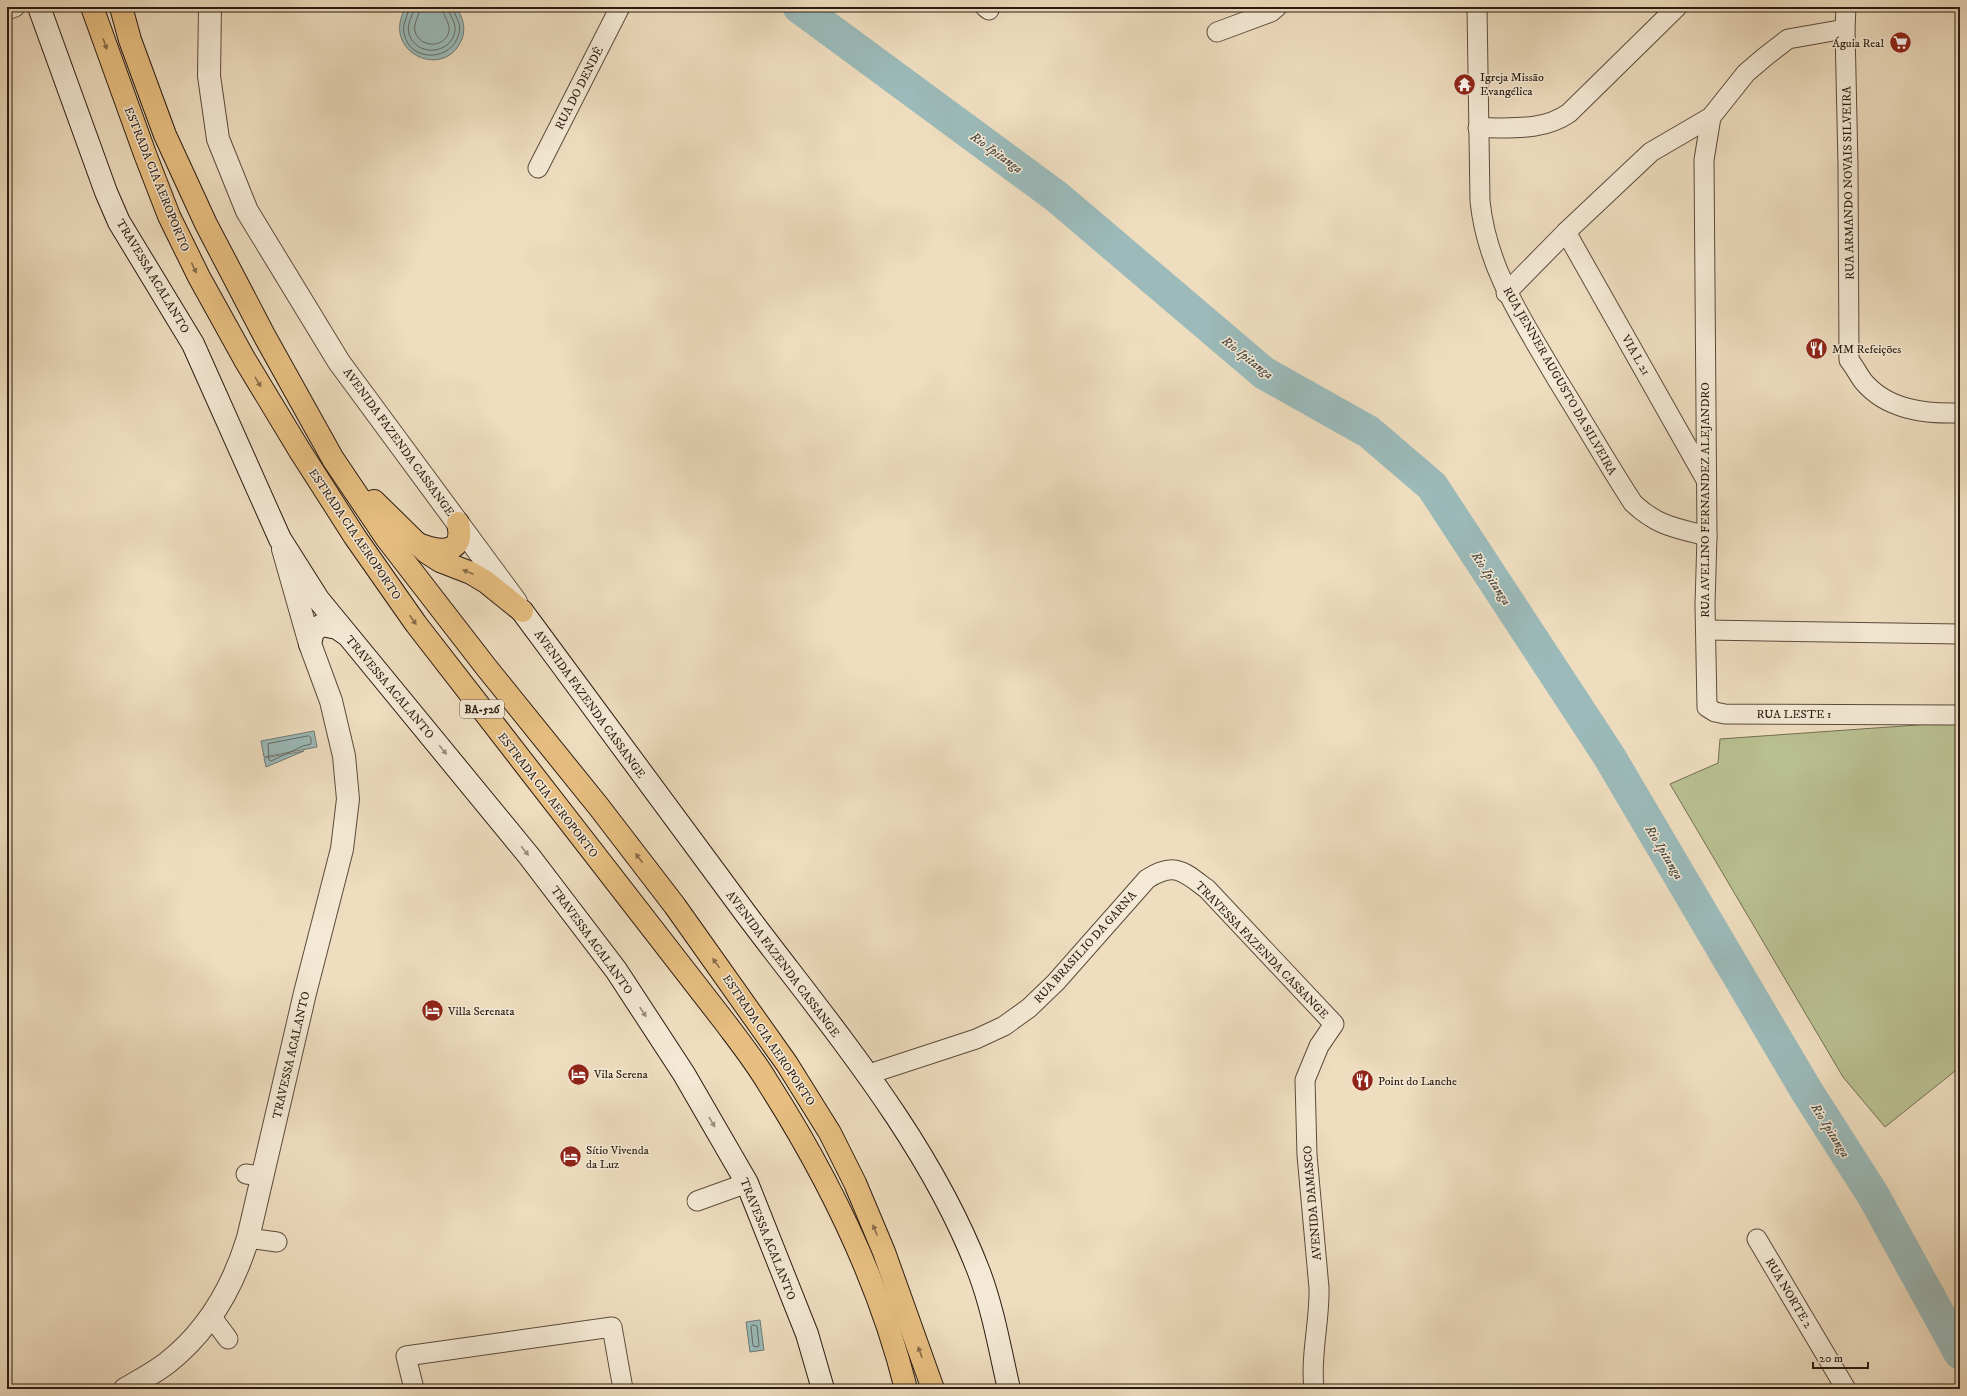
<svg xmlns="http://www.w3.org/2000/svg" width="1967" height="1396" font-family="'IM FELL DW Pica',serif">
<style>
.green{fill:#b9c091;stroke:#726e51}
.water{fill:#9bbab9;stroke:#6e7a76}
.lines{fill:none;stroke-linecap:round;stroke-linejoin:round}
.shore{stroke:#626a65;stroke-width:1}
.river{stroke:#9bbab9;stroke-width:33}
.minor-casing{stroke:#5b4c3c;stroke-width:21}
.tertiary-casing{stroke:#5b4c3c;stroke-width:24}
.secondary-casing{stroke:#2a1b11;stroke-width:24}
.trunk-casing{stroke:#2a1b11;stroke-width:24}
.minor{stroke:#f4e9d5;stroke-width:19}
.tertiary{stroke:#f4e9d5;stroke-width:22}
.secondary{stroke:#f4e9d5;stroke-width:22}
.trunk{stroke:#e7be80;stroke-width:22}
.oneway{fill:#886c48}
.oneway2{fill:#998c7d}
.labels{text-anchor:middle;stroke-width:3;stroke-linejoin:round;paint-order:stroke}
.shield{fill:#f4e9d5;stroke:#67594c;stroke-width:1}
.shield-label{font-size:11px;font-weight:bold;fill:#2a1b11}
.poi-label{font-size:12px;fill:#2a1b11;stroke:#f4e9d5;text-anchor:start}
.street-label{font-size:12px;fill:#2a1b11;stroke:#f4e9d5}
.water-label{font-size:13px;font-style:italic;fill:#4c4b43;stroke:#f4e9d5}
</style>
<rect width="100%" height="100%" fill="#eeddbf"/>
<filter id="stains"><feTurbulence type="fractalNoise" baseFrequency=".005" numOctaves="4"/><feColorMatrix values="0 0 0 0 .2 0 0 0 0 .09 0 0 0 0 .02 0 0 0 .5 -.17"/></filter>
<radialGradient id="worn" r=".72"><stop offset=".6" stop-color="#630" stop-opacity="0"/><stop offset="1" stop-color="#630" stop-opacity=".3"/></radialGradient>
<!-- green -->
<polygon class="green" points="1960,722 1960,1067 1885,1127 1843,1077 1670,784 1718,763 1720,739"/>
<!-- water -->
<g class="water">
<path d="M406,7H456C463,17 466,28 462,39C445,82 379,52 406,7Z"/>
<polygon points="314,731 317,747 264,757 261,741"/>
<polygon points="304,751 266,767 264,758"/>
<polygon points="760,1320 764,1350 750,1352 746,1322"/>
</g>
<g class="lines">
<!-- shore -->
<g class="shore">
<path d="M409,7C408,17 402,23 404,33C409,63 453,62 459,33C462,23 454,16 453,7"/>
<path d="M414,7C413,17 406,23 409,34C416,57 451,55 455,31C456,21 449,16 448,7"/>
<path d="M420,7C420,16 413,22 415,31C419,48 445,49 449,31C450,22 443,16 442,7"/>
<polygon points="309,736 311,738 311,744 303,746 271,761 269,760 268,744"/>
<polygon points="753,1325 757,1326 759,1345 758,1347 753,1346 751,1327"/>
</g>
<!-- river -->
<polyline class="river" points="799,7 1057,197 1264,373 1369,432 1432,486 1609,756 1806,1090 1873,1195 1960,1353"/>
<defs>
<g id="minor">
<polyline points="985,7 989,10"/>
<path d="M1477,7L1480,201C1487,270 1524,322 1558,381C1583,421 1607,463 1633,503C1657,526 1676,528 1707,536"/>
<path d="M1846,7L1845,29L1848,166L1849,360C1854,366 1858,374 1863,381C1887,410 1925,414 1960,413"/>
<polyline points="7,10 15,7"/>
<polyline points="1217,32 1271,12 1277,7"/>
<polyline points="1711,117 1704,160 1707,536 1705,605 1707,707 1715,712 1725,714 1960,715"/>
<path d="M1478,128C1510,127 1542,132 1569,113L1677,7"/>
<polyline points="538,168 620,7"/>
<polyline points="1566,232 1705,478"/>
<polyline points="1506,293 1566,232 1651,152 1711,117 1746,73 1766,56 1788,39 1845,29"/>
<polyline points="1706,630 1960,634"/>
<path d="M866,1075L976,1039L1004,1026L1029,1008L1056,982L1147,879C1175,861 1184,872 1207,889L1334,1024L1319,1046L1305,1080L1307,1155L1319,1288C1320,1321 1310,1356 1314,1389"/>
<polyline points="246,1174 262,1176"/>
<polyline points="697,1201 747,1183"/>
<polyline points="248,1238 277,1242"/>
<polyline points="1757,1239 1846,1389"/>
<polyline points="211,1316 228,1339"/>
<polyline points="414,1389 406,1356 612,1327 623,1389"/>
</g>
<g id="tertiary">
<polyline points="210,7 209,76 218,139 247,211 339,362 516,602"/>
<path d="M125,1389C139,1381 154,1373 167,1363C208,1331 233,1287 248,1238L305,993L342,849L348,799L344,756L331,701L310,644L283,549"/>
</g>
<g id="secondary">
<polyline points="39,7 106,192 119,222 193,344 280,539 318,599 529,856 616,970 684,1074 747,1183 807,1334 823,1389"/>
<path d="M522,611C597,712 671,814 746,914C831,1027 928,1139 979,1272C993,1309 1000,1350 1009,1389"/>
<polyline points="310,644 313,631 322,625 337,628 346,634"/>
</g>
<g id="trunk">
<path d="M92,7L145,154L169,216L199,277L245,360L300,451L355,537L416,624L724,1021C739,1041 755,1061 768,1083C828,1177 879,1280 906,1389"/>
<polyline points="121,7 130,40 165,135 206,224 264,335 333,459 387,539 486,667 599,807 675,906 787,1064 830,1133 855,1183 884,1252 933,1389"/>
<polyline points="374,501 426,552 440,561 471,573 486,582 522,611"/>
<path d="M421,545C443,553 465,553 458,523"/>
</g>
</defs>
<!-- minor casing -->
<use href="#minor" class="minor-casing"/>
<!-- tertiary casing -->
<use href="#tertiary" class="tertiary-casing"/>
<!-- secondary casing -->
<use href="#secondary" class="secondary-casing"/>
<!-- trunk casing -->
<use href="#trunk" class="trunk-casing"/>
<!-- minor -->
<use href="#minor" class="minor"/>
<!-- tertiary -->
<use href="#tertiary" class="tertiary"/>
<!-- secondary -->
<use href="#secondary" class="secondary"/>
<!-- trunk -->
<use href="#trunk" class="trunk"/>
</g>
<!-- one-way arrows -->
<defs><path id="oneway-solid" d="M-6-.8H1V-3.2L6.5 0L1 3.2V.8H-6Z"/></defs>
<g class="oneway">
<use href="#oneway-solid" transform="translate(105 44) rotate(71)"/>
<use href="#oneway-solid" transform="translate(194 268) rotate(64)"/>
<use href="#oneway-solid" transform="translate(258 382) rotate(59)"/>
<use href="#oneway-solid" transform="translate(468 572) rotate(-157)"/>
<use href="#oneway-solid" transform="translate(413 620) rotate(55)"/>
<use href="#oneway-solid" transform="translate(639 858) rotate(-127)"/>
<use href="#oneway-solid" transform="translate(716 963) rotate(-126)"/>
<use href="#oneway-solid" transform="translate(875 1230) rotate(-112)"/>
<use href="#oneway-solid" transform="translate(920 1352) rotate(-110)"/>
</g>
<g class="oneway2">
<use href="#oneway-solid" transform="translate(443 750) rotate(51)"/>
<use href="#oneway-solid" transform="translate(525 851) rotate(51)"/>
<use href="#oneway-solid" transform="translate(643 1012) rotate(57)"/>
<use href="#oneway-solid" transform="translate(712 1122) rotate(60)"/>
</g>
<!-- icons -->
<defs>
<symbol id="supermarket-disc" viewBox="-11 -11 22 22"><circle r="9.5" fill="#8f2418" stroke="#f4e9d5"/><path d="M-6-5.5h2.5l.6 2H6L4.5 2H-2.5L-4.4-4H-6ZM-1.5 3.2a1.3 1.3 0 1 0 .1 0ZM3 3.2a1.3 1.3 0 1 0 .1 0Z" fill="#fff"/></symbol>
<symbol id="temple-disc" viewBox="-11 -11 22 22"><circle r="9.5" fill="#8f2418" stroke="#f4e9d5"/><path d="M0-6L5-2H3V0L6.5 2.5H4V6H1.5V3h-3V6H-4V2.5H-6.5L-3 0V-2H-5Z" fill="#fff"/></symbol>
<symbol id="restaurant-disc" viewBox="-11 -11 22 22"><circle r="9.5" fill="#8f2418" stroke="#f4e9d5"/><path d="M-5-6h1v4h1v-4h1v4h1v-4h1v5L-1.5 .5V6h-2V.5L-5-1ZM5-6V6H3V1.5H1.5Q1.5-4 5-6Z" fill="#fff"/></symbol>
<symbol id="hotel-disc" viewBox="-11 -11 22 22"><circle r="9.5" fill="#8f2418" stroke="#f4e9d5"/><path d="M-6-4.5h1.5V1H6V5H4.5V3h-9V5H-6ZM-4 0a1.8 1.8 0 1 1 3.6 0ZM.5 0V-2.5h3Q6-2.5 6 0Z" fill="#fff"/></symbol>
</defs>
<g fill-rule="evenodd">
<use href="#supermarket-disc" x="1888" y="30" width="25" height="25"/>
<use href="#temple-disc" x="1452" y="72" width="25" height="25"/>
<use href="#restaurant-disc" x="1804" y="336" width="25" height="25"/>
<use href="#hotel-disc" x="420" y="998" width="25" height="25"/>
<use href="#hotel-disc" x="566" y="1062" width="25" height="25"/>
<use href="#restaurant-disc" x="1350" y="1068" width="25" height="25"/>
<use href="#hotel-disc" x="558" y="1144" width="25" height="25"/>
</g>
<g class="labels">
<!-- shield labels -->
<rect class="shield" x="460" y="700" width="44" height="18" rx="3"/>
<g class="shield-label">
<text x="482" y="713">BA-526</text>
</g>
<!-- poi labels -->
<g class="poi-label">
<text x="1884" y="47" text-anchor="end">Águia Real</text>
<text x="1480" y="81">Igreja Missão<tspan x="1480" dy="14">Evangélica</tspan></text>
<text x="1832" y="353">MM Refeições</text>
<text x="448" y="1015">Villa Serenata</text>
<text x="594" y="1078">Vila Serena</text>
<text x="1378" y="1085">Point do Lanche</text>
<text x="586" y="1154">Sítio Vivenda<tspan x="586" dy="14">da Luz</tspan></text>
</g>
<!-- street labels -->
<g class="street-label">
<text transform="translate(579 88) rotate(-63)" y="4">RUA DO DENDÊ</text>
<text transform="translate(157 179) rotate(68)" y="4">ESTRADA CIA AEROPORTO</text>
<text transform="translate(1848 183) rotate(-91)" y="4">RUA ARMANDO NOVAIS SILVEIRA</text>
<text transform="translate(153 276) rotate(59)" y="4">TRAVESSA ACALANTO</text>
<text transform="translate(1636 355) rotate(60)" y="4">VIA L 21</text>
<text transform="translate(1560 381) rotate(60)" y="4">RUA JENNER AUGUSTO DA SILVEIRA</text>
<text transform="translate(399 442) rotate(54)" y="4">AVENIDA FAZENDA CASSANGE</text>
<text transform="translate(1705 500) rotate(-90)" y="4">RUA AVELINO FERNANDEZ ALEJANDRO</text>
<text transform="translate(355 534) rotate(56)" y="4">ESTRADA CIA AEROPORTO</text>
<text transform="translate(390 687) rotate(50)" y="4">TRAVESSA ACALANTO</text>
<text transform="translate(590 704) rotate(54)" y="4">AVENIDA FAZENDA CASSANGE</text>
<text x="1794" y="718">RUA LESTE 1</text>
<text transform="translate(548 795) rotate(52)" y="4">ESTRADA CIA AEROPORTO</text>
<text transform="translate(592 940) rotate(54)" y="4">TRAVESSA ACALANTO</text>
<text transform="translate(1085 947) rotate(-48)" y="4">RUA BRASILIO DA GARNA</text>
<text transform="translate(1262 950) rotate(46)" y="4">TRAVESSA FAZENDA CASSANGE</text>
<text transform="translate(783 964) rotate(53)" y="4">AVENIDA FAZENDA CASSANGE</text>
<text transform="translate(769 1040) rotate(56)" y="4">ESTRADA CIA AEROPORTO</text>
<text transform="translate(291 1055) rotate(-77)" y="4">TRAVESSA ACALANTO</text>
<text transform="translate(1312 1203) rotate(-95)" y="4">AVENIDA DAMASCO</text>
<text transform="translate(768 1239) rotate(68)" y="4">TRAVESSA ACALANTO</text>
<text transform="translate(1789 1293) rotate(59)" y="4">RUA NORTE 2</text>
</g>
<!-- water labels -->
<g class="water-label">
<text transform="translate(997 152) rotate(36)" y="5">Rio Ipitanga</text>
<text transform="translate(1248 357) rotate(38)" y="5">Rio Ipitanga</text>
<text transform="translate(1492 578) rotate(57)" y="5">Rio Ipitanga</text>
<text transform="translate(1665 852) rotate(59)" y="5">Rio Ipitanga</text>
<text transform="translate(1831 1130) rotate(58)" y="5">Rio Ipitanga</text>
</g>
</g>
<!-- margin -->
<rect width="1967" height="1396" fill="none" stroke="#eeddbf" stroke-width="24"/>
<rect x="8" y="8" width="1951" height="1380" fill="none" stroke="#2a1b11" stroke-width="2"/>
<rect x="12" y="12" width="1943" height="1372" fill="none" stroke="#2a1b11"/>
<!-- scale -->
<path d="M1813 1362v6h55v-6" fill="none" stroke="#2a1b11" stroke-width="2"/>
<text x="1819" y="1362" font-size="12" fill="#2a1b11" stroke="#f4e9d5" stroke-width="3" paint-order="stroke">20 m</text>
<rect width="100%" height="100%" filter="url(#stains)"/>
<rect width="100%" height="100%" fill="url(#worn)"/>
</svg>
